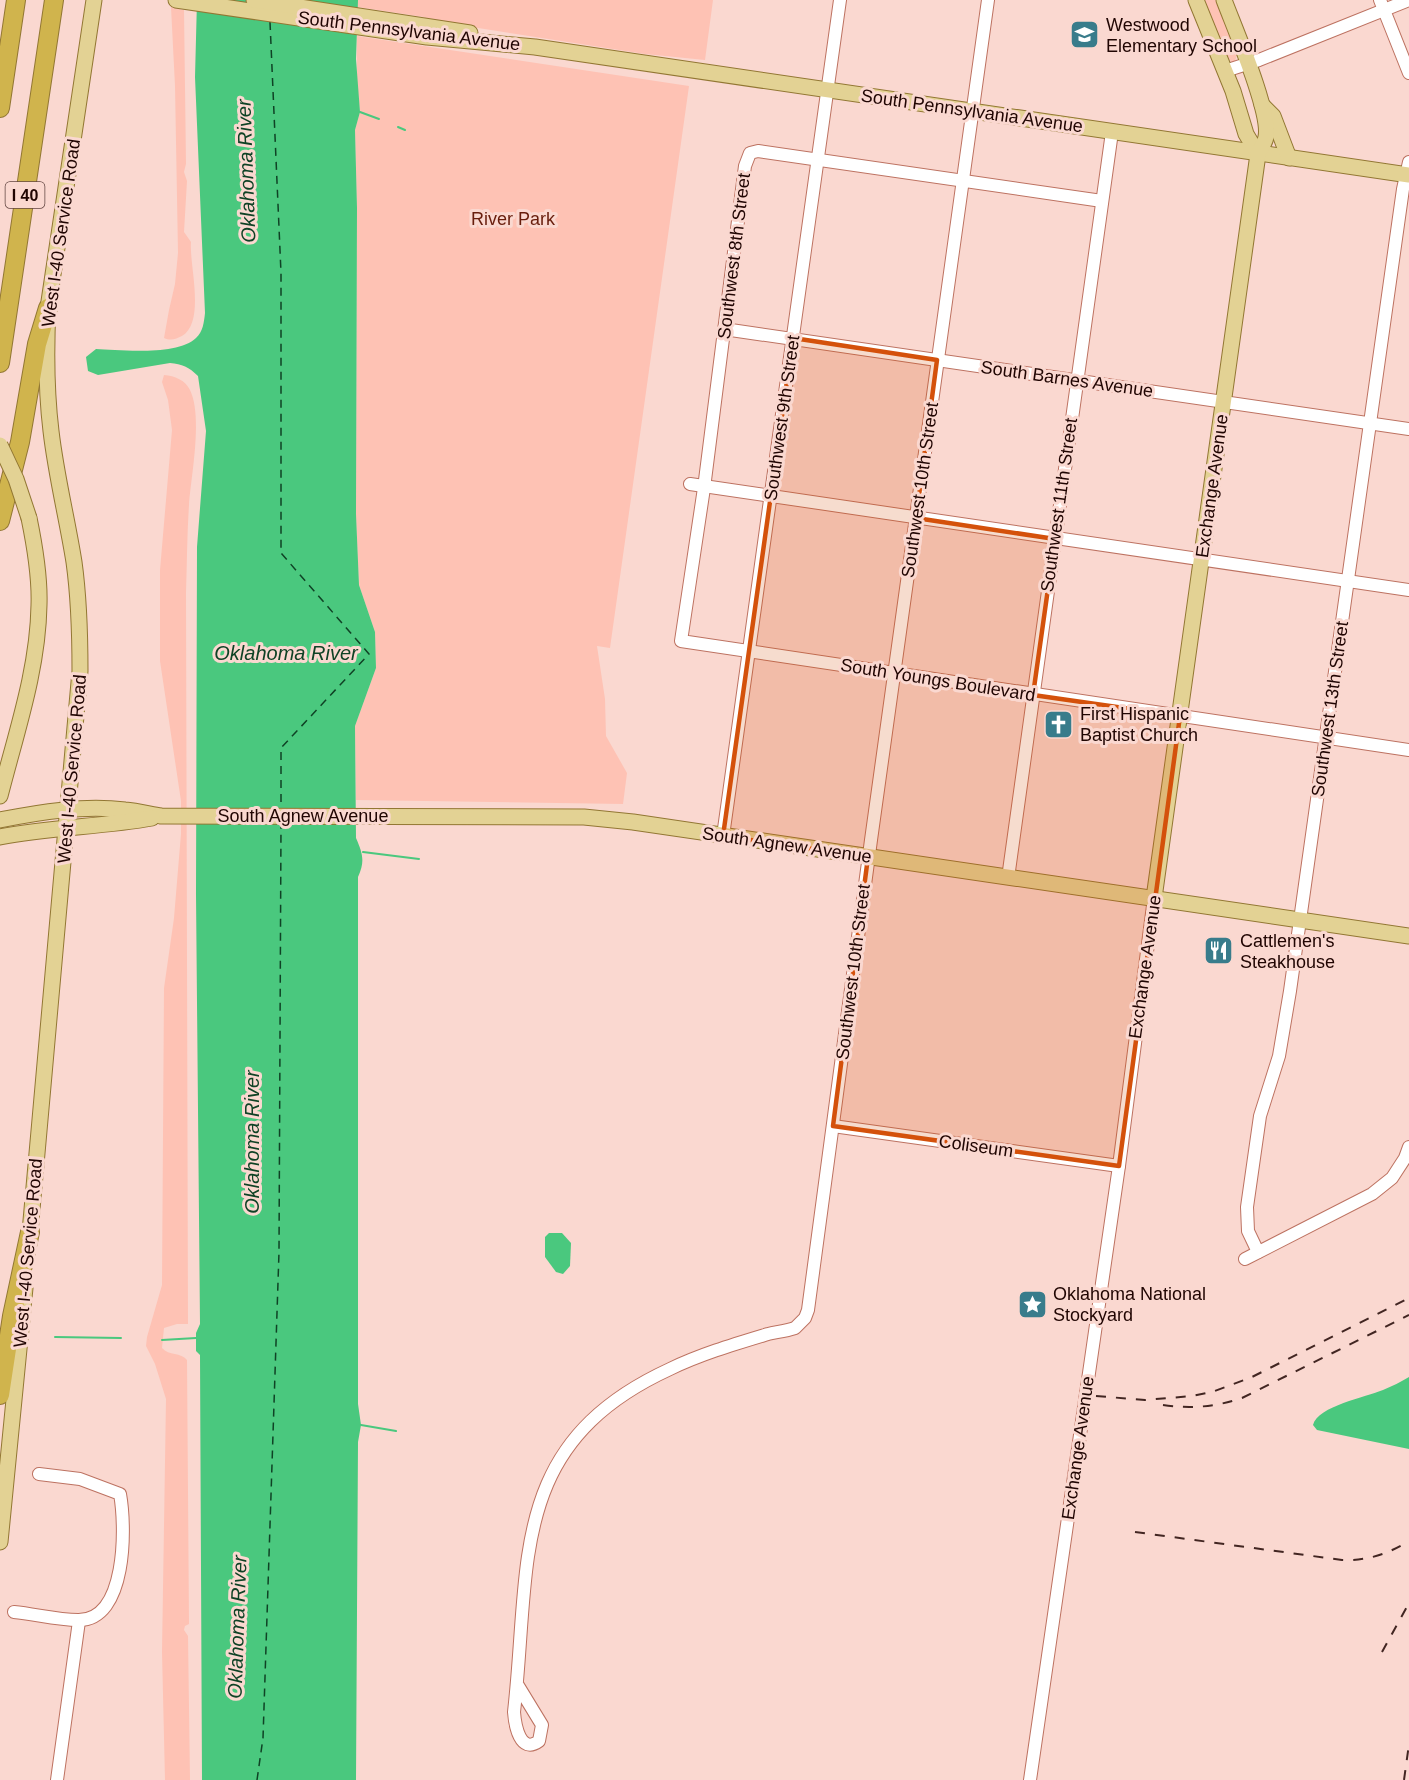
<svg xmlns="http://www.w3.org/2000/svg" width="1409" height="1780" font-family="Arial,sans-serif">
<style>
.green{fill:#fec2b4}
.water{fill:#4ac87e}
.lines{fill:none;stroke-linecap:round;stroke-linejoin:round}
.stream{stroke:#4ac87e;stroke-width:2}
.ferry{stroke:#0f4225;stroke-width:1.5;stroke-dasharray:8 6;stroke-linecap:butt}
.minor-casing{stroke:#bd7261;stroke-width:14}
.major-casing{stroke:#927733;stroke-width:17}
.highway-casing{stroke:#927733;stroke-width:20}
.minor{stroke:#fff;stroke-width:12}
.major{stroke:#e3d294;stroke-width:15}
.highway{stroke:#d0b44d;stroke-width:18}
.rail{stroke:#422622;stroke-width:2;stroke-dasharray:10 10;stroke-linecap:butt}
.major-bridge-casing{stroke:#927733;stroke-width:17;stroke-linecap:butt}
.major-bridge{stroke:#e3d294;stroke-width:15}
.marked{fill:#d4510b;fill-opacity:0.2;stroke:#d4510b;stroke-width:4.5;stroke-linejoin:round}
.labels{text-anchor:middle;stroke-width:6;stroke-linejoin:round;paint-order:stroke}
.shield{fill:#fad8d0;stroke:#614440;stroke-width:1.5}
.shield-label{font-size:16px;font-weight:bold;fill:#200502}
.poi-label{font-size:18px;fill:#200502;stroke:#fad8d0;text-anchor:start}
.street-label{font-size:18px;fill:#200502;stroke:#fad8d0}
.park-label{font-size:18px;fill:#681d0c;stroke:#fad8d0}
.water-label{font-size:20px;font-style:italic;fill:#0f4225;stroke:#fad8d0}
</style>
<rect width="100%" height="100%" fill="#fad8d0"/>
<!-- green -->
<g class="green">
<polygon points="311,0 713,0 705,60 645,54 427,20 424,17"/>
<polygon points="1202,0 1219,0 1238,52 1234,64 1226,57"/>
<path d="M171,7L184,10L186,164L184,172L187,181L184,232L191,242C189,265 206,321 182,336C176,339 171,341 164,338L169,310L175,284L178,253L175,86Z"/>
<polygon points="357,36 689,86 610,648 597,646 605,699 606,736 627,773 623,804 356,800 355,726 376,668 375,632 359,585 356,514 357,208 355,130 360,112 357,83"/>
<path d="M164,375C175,376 185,380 190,390C203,417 191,476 189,505C187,535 187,564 186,593L188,1324H177L164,1328L162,1348C169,1356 181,1352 187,1360L189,1624L185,1626L184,1630L188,1636L190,1780H165L162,1652L166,1399L155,1364L146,1346L147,1337L162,1285L164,988L174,918L181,834V801L160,661V570L172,430L168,400L162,382Z"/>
</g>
<!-- water -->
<g class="water">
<path d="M197,0H358L356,59L360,112L355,130L357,208L356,514L359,585L375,632L376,668L355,726L356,838C363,854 365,862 358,877V1404L361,1425L358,1442L356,1780H202L200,1355L196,1351V1333L200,1324L196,894L197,547L206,431L198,376C189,367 182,364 170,363L98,375L88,371L86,357L96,349C119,350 178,356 196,338C203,332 204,322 205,313L195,77Z"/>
<polygon points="549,1233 562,1233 571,1243 570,1266 563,1274 556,1272 545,1257 545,1237"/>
<path d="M1409,1377V1449L1317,1430L1313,1425C1318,1406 1366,1397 1383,1390C1392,1386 1401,1382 1409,1377Z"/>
</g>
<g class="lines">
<!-- stream -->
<g class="stream">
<polyline points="360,112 379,119"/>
<polyline points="398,127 405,130"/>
<polyline points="363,852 419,859"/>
<polyline points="55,1337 121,1338"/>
<polyline points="162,1340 196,1338"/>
<polyline points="361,1425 396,1431"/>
</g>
<!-- ferry -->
<g class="ferry">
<polyline points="270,22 281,273 281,553 369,654 281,748 281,811"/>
<polyline points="257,1780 263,1738 279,1252 281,825"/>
</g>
<defs>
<g id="minor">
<polyline points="1380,0 1409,73"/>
<polyline points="1225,71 1259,60 1409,0"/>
<polyline points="1102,201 758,151 750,153 745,166 704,488 681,641 1409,750"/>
<polyline points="724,329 1409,429"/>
<polyline points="690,484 1409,590"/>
<polyline points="723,836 840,0"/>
<polyline points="1008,878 1112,132"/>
<polyline points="833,1126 1119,1166"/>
<polyline points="1258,1252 1248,1231 1247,1207 1260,1116 1279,1056 1290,991 1403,189 1409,162"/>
<polyline points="1245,1259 1372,1194 1392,1178 1405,1158 1409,1147"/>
<path d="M14,1612C35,1614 57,1620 78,1620C127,1621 126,1527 120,1494L80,1479L39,1474"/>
<path d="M517,1684L542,1725L539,1741C520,1755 515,1725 514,1712C531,1562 507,1444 670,1369C701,1354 735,1344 768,1334C777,1332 786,1331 795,1328L805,1318L808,1310L871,840L988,0"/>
<polyline points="57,1780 79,1621"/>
<polyline points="1030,1780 1119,1166 1154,898"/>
</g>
<g id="major">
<polyline points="176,0 427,37 535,47 1409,175"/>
<polyline points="254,0 470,33"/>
<polyline points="1196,0 1233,91 1246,134 1258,154"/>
<polyline points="1262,105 1273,116 1289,158"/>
<path d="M0,796C16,733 38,670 39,605C40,576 35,547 29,518"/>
<path d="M0,820C40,812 84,805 125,810C137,811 149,814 161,816L584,817L633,822L1409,936"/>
<path d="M0,837C50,827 102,827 152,818"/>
<path d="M1154,898L1258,154C1260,149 1265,143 1266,137C1271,112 1234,27 1224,0"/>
<path d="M29,1243L80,671C80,635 79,598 74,562C67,518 56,475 51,431C46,390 46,349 48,308L94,0"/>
<polyline points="0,1542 25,1288"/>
</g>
<g id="highway">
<polyline points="0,108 16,0"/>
<polyline points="0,363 54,0"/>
<polyline points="0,521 20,442 37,344 48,308"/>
<polyline points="0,1395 12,1316 30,1232"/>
</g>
</defs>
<!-- minor casing -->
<use href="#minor" class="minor-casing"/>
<!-- major casing -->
<use href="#major" class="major-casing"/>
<!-- highway casing -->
<use href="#highway" class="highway-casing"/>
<!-- minor -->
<use href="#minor" class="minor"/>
<!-- major -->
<use href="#major" class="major"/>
<!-- highway -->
<use href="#highway" class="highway"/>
<!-- rail -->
<g class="rail">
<polyline points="1096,1396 1145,1400 1192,1396 1212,1392 1252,1377 1409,1298"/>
<path d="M1163,1405C1191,1409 1215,1407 1242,1398L1409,1315"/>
<path d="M1135,1532L1342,1560C1367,1561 1388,1554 1409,1541"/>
<polyline points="1382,1652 1409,1603"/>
<polyline points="1404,1780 1409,1744"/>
</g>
<defs>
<polyline id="major-bridge" points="0,445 16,479 29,518"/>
</defs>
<!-- major-bridge casing -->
<use href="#major-bridge" class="major-bridge-casing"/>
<!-- major-bridge -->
<use href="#major-bridge" class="major-bridge"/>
</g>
<!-- marked area -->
<path class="marked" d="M793,338L937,360L916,518L1055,539L1033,695L1180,716L1119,1166L833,1126L868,857L723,836Z"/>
<!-- icons -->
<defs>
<symbol id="school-square" viewBox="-11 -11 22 22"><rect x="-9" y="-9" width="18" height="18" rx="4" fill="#387c8b" stroke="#fad8d0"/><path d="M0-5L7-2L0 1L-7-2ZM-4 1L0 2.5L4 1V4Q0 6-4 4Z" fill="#fff"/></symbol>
<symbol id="church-square" viewBox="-11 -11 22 22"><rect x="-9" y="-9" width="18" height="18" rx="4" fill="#387c8b" stroke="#fad8d0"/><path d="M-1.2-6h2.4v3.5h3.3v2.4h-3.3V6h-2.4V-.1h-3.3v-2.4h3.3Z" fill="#fff"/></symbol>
<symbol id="restaurant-square" viewBox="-11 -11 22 22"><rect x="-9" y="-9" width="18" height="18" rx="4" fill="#387c8b" stroke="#fad8d0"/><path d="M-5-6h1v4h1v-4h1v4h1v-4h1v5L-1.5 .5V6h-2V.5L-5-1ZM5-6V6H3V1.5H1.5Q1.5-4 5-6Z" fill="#fff"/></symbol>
<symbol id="sight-square" viewBox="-11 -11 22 22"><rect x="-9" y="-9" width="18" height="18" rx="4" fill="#387c8b" stroke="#fad8d0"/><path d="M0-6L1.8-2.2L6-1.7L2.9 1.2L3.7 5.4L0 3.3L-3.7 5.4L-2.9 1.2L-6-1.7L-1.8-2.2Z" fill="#fff"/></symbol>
</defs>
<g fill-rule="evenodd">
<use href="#school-square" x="1068" y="18" width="33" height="33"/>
<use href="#church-square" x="1042" y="708" width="33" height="33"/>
<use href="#restaurant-square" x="1202" y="934" width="33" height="33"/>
<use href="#sight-square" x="1016" y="1288" width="33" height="33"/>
</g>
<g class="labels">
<!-- shield labels -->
<rect class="shield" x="5.5" y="182" width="39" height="26" rx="4.5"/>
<g class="shield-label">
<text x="25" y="201">I 40</text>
</g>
<!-- poi labels -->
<g class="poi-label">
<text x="1106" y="31">Westwood<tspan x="1106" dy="21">Elementary School</tspan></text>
<text x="1080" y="720">First Hispanic<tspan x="1080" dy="21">Baptist Church</tspan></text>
<text x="1240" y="947">Cattlemen's<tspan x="1240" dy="21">Steakhouse</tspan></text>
<text x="1053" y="1300">Oklahoma National<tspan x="1053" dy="21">Stockyard</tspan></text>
</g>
<!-- street labels -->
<g class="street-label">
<text transform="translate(409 31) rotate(7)" y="6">South Pennsylvania Avenue</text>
<text transform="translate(972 111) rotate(8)" y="6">South Pennsylvania Avenue</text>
<text transform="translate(61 233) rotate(-82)" y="6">West I-40 Service Road</text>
<text transform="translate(734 256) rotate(-83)" y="6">Southwest 8th Street</text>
<text transform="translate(1067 379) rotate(8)" y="6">South Barnes Avenue</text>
<text transform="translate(782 418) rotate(-82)" y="6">Southwest 9th Street</text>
<text transform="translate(1212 486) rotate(-82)" y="6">Exchange Avenue</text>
<text transform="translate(920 490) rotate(-82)" y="6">Southwest 10th Street</text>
<text transform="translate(1059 505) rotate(-82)" y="6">Southwest 11th Street</text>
<text transform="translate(938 680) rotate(9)" y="6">South Youngs Boulevard</text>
<text transform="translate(1330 709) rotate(-82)" y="6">Southwest 13th Street</text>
<text transform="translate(72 769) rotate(-85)" y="6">West I-40 Service Road</text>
<text x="303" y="822">South Agnew Avenue</text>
<text transform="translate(787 845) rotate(8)" y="6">South Agnew Avenue</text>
<text transform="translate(1145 967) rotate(-82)" y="6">Exchange Avenue</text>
<text transform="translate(853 972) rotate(-83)" y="6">Southwest 10th Street</text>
<text transform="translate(976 1146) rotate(8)" y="6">Coliseum</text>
<text transform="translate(28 1253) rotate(-85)" y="6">West I-40 Service Road</text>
<text transform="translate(1078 1448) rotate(-82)" y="6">Exchange Avenue</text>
</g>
<!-- park labels -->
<g class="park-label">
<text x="513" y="225">River Park</text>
</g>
<!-- water labels -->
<g class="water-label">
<text transform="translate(246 171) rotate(-92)" y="7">Oklahoma River</text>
<text x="286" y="660">Oklahoma River</text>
<text transform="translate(252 1142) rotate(-90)" y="7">Oklahoma River</text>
<text transform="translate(237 1627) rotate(-88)" y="7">Oklahoma River</text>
</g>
</g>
</svg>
